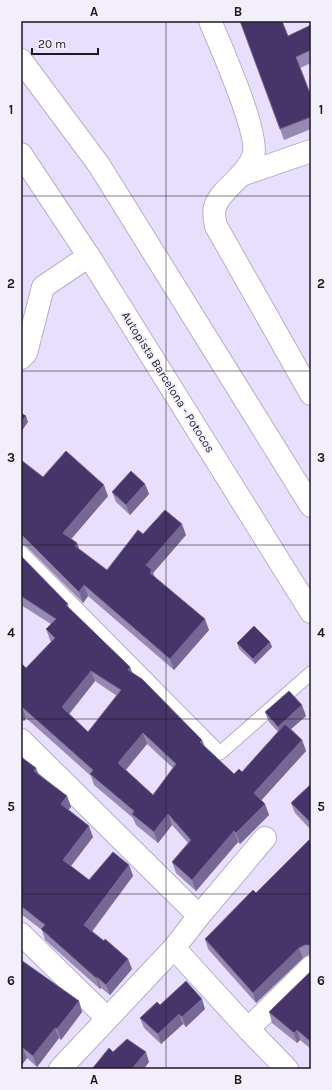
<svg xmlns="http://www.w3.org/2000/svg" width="332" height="1090" font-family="Karla,sans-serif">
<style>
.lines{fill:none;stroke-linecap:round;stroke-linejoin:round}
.lane-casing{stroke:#b6aeca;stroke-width:15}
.street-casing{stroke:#b6aeca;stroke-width:24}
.secondary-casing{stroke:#b6aeca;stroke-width:24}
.lane{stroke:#fff;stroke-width:13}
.street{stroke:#fff;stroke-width:22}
.secondary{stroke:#fff;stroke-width:22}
.wall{fill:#968ab2;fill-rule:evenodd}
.shaded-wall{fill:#766894}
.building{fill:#463568;stroke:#766894;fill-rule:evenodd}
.grid{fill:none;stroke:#1c1923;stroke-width:1;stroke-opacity:0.55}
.labels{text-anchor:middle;stroke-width:4;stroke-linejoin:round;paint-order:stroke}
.street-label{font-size:12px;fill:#1c1923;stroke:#f2effb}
.neatline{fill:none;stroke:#1c1923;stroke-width:1.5}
.grid-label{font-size:13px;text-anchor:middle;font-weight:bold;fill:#1c1923}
</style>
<rect width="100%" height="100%" fill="#e7dffc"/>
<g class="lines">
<defs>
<polyline id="lane" points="21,552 220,753 311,673"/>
<g id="street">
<path d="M210,21C220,45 261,136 253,157C245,178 221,188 215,207C213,212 215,221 216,226L311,394"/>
<polyline points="244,174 311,151"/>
<polyline points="21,358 26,353 43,287 89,256"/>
<polyline points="21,740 199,916 174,948 248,1029 287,1069"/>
<polyline points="199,916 265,838"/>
<polyline points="21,934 107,1018"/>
<polyline points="248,1029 311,967"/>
<polyline points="60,1069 174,948"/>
</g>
<g id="secondary">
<polyline points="21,60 99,165 311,506"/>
<polyline points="21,154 92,261 311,612"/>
</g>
</defs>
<!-- lane casing -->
<use href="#lane" class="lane-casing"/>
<!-- street casing -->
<use href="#street" class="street-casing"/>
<!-- secondary casing -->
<use href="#secondary" class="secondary-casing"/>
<!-- lane -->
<use href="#lane" class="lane"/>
<!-- street -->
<use href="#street" class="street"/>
<!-- secondary -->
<use href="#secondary" class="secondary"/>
</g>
<!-- wall -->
<g class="wall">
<polygon points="240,21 288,36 311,25 311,63 300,68 311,96 311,129 284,140"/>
<polygon points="21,460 43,477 108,496 71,539 77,543 79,549 107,570 143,534 186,535 153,573 154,576 209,630 174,670 88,596 83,603 26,546 21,545"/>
<polygon points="145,484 149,494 130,515 116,502 112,492"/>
<path d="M21,556L68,604L69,608L130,667L132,672L202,740L205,747L234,774L242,772L278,732L269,722L265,712L306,716L291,729L302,740L306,751L261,800L265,804L269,815L240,844L238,842L196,891L176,873L172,862L188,843L172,825L158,843L136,825L133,818L94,785L91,776L26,718L24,721L21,719V663L26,668L51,642L50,640L46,629L51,624L21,605ZM95,681L117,696L88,732L69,714ZM147,744L173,768L153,795L126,770Z"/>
<polygon points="270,642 272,647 255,664 239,649 237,643"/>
<polygon points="21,757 36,768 38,774 67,796 71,807 68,810 93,837 71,866 89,880 129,865 133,876 92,932 128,959 132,969 110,995 101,988 100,989 45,940 42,930 21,914"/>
<polygon points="311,784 311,830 295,813 291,803"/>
<polygon points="311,842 311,955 308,955 303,958 256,1003 208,949 205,939"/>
<polygon points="21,960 79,1001 82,1012 61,1040 59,1038 37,1067 27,1058 21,1066"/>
<polygon points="311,971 311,1049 300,1040 297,1043 272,1023 269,1012"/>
<polygon points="160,1005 205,1009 186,1027 183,1024 161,1044 144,1028 140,1018"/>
</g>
<!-- shaded-wall -->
<g class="shaded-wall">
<polygon points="26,416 28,422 21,432 21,423"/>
<polygon points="145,484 149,494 130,515 126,505"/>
<polygon points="104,485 108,496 67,544 63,533"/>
<polygon points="182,524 186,535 153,573 156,581 146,565"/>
<polygon points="77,543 81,554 75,546"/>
<polygon points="84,585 88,596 83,603 79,592"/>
<polygon points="205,619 209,630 174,670 170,659"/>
<polygon points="270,642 272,647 255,664 253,659"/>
<polygon points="130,667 134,678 128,670"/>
<polygon points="91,671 95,681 66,718 62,707"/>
<polygon points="302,705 306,716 282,737 278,727"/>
<polygon points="22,707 26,718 24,721 21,714 21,709"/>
<polygon points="143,733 147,744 122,774 118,763"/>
<polygon points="202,740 206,751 200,742"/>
<polygon points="302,740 306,751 258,804 254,793"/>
<polygon points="36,768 40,779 34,771"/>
<polygon points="67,796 71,807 64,815 61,804"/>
<polygon points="265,804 269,815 240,844 236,833"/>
<polygon points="168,814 172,825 158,843 154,832"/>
<polygon points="89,826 93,837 67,871 63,860"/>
<polygon points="234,831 238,842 196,891 192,880"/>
<polygon points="129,865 133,876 88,936 84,925"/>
<polygon points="299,948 303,958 256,1003 253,993"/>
<polygon points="128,959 132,969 110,995 106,985"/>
<polygon points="97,977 101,988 100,989 96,978"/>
<polygon points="202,999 205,1009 186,1027 182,1017"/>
<polygon points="79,1001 82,1012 61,1040 57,1029"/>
<polygon points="179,1014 183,1024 161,1044 158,1034"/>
<polygon points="55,1028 59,1038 37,1067 33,1056"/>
<polygon points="297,1030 300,1040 297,1043 294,1033"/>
<polygon points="23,1048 27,1058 21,1066 21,1050"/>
<polygon points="146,1052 149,1062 144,1069 132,1069"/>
</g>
<!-- building -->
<g class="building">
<polygon points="240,21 282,21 288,36 311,25 311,50 296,57 311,96 311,117 280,129"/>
<polygon points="21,413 26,416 21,423"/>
<polygon points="66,451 104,485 63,533 77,543 75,546 107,570 138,530 143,534 165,510 182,524 146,565 152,570 150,573 205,619 170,659 84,585 79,592 22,535 21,535 21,460 43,477"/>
<polygon points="131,471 145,484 126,505 112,492"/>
<path d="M21,556L68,604L66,605L130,667L128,670L142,679L202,740L200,742L234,774L239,769L242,772L285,724L302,740L254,793L265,804L236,833L234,831L192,880L172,862L191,840L168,814L154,832L132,814L134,811L90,774L93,770L22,707L21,709V663L26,668L55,638L46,629L56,619L21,596ZM91,671L121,690L88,732L62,707ZM143,733L176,764L153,795L118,763Z"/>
<polygon points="254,626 270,642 253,659 237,643"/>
<polygon points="289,691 302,705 278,727 265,712"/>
<polygon points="21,757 36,768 34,771 67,796 61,804 89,826 63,860 89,880 113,852 129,865 84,925 104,941 105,939 128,959 106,985 97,977 96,978 41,929 45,925 21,906"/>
<polygon points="311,784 311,823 291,803"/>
<polygon points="309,840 311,842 311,945 305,945 299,948 253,993 205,939 253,890 256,893"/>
<polygon points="21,960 79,1001 57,1029 55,1028 33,1056 23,1048 21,1050"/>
<polygon points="311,971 311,1042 297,1030 294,1033 269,1012"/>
<polygon points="186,981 202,999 182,1017 179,1014 158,1034 140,1018 157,1002 160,1005"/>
<polygon points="127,1039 146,1052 132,1069 92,1069 109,1048 113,1052"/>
</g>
<!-- grid -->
<path class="grid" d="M166,21V1069M21,196H311M21,371H311M21,545H311M21,719H311M21,894H311"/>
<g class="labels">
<!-- street labels -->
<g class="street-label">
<text transform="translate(168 382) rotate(58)" y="4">Autopista Barcelona - Potocos</text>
</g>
</g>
<!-- border -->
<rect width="332" height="1090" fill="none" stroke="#f2effb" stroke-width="44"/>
<!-- scale -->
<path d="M32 48v6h66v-6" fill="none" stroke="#1c1923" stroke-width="2"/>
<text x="38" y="48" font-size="12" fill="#1c1923" stroke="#f2effb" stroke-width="3" paint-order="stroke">20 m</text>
<rect x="22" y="22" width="288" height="1046" class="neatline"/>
<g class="grid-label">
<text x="94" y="16">A</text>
<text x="238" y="16">B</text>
<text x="11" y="114">1</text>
<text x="321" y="114">1</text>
<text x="11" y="288">2</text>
<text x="321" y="288">2</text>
<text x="11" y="462">3</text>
<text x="321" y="462">3</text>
<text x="11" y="637">4</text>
<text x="321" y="637">4</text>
<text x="11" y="811">5</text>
<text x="321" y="811">5</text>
<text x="11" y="985">6</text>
<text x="321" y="985">6</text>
<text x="94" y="1084">A</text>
<text x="238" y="1084">B</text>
</g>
</svg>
